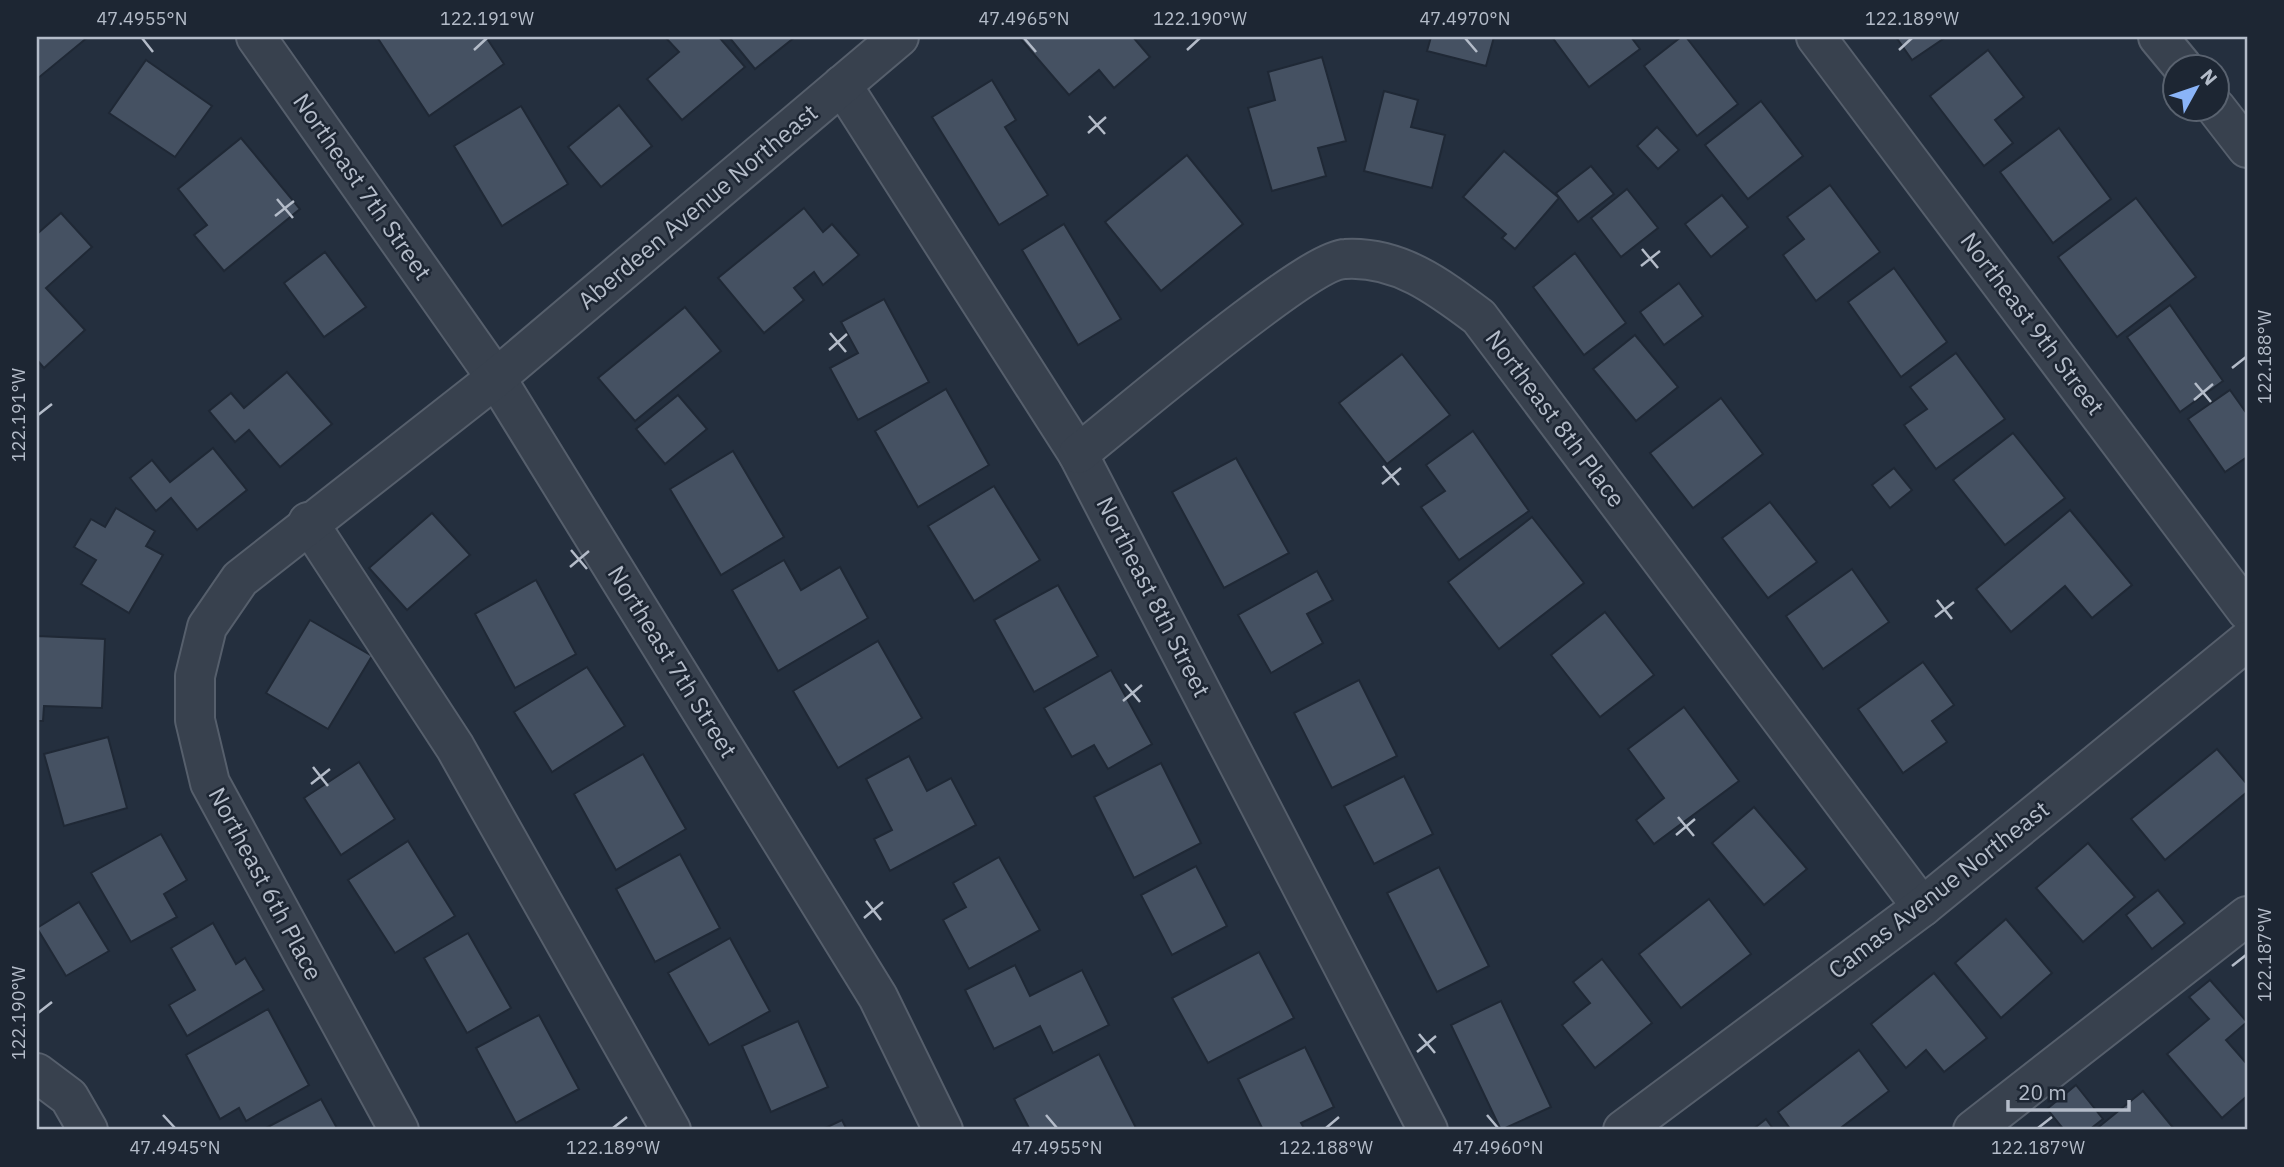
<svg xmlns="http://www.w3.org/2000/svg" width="2284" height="1167" font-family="'IBM Plex Sans',sans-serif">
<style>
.building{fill:#455162;stroke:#1f2835;stroke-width:2}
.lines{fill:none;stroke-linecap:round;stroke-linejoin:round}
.minor-casing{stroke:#565f6c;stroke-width:42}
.minor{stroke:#38414e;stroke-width:38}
.ticks{fill:none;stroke:#b4bcc9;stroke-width:2.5}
.labels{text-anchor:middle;stroke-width:5;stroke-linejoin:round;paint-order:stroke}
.street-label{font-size:24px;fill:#b4bcc9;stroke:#1d2633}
.neatline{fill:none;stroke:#b4bcc9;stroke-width:2.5}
.ticks-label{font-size:18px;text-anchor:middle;fill:#b4bcc9}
</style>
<rect width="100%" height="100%" fill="#242f3e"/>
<!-- building -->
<g class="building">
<polygon points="37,37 88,37 37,79"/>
<polygon points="377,37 486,37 504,64 429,116"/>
<polygon points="665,37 719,37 745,67 682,120 647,79 679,52"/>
<polygon points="729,37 795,37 755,69"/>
<polygon points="1019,37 1133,37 1150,57 1114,88 1099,70 1069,95"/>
<polygon points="1431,37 1494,37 1486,66 1427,51"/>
<polygon points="1552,37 1631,37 1640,49 1589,87"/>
<polygon points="1681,37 1686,37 1738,104 1697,136 1644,66"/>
<polygon points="1896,37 1946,37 1912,60"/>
<polygon points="1988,50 2024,97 1995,120 2013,143 1984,166 1930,96"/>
<polygon points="1322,57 1346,141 1318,148 1326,176 1272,191 1248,108 1275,100 1268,72"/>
<polygon points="146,60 212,106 175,157 109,113"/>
<polygon points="992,80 1016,120 1005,127 1048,195 999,225 932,117"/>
<polygon points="1384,91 1418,100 1411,127 1445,135 1432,188 1364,171"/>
<polygon points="1761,101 1803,156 1748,199 1705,145"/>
<polygon points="619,105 652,146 601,187 568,147"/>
<polygon points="521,106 568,184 502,226 454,146"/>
<polygon points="1657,127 1679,150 1658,169 1637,146"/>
<polygon points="2059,128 2111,199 2053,243 2000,172"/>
<polygon points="241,138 300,209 224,271 194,235 207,225 178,189"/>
<polygon points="1504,151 1559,198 1515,249 1502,238 1506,234 1463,197"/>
<polygon points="1187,155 1243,224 1161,291 1105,222"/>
<polygon points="1591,166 1614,194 1578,222 1556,193"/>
<polygon points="1830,185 1880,252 1816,301 1783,255 1804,239 1787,217"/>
<polygon points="1627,189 1658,228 1621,257 1591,218"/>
<polygon points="1722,195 1748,227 1711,257 1685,224"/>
<polygon points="2136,198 2196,277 2117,337 2058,257"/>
<polygon points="804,208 823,232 832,224 859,255 823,285 814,272 794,288 804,300 764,333 718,278"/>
<polygon points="61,213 92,247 46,288 85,330 44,368 37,360 37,234"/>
<polygon points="1064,224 1121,319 1078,345 1022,250"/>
<polygon points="325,252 366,307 324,337 284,283"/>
<polygon points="1575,253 1626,323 1584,355 1533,287"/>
<polygon points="1894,268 1947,342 1901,377 1848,302"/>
<polygon points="1679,283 1703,316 1664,345 1640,312"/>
<polygon points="884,299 929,382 858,420 830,368 858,353 841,322"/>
<polygon points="2170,305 2223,381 2180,412 2127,337"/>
<polygon points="685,307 721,351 635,421 598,378"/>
<polygon points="1635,335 1678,387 1636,421 1593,369"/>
<polygon points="1956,353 2005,419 1936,469 1904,425 1927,409 1910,387"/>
<polygon points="1402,354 1450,415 1387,464 1339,403"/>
<polygon points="287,372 332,424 280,467 249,430 235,442 209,411 231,393 244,408"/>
<polygon points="946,389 989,465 918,507 875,431"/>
<polygon points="2230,390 2247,414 2247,457 2225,472 2188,419"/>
<polygon points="678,395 707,429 665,464 636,429"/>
<polygon points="1721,398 1763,454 1693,508 1650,453"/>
<polygon points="1473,431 1529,511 1459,560 1421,507 1445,491 1426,465"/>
<polygon points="2013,433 2065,498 2005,545 1953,480"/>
<polygon points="213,448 247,490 197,530 171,498 156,511 130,478 152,460 170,482"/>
<polygon points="733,451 784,537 721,575 670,489"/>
<polygon points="1236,458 1289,553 1224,588 1172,492"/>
<polygon points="1894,468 1912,490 1890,508 1872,485"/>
<polygon points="994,486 1040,560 974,601 928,526"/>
<polygon points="1770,502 1817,562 1768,598 1722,538"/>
<polygon points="116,508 155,531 146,546 163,555 129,613 81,584 96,560 74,547 91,519 105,527"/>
<polygon points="2070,510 2132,585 2092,618 2065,586 2011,632 1976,589"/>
<polygon points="432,513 470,555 407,610 369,568"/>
<polygon points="1532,517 1584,583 1499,649 1448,582"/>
<polygon points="784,560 801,590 840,567 868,618 778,671 732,590"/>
<polygon points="1852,569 1889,622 1823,669 1786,616"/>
<polygon points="1317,571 1333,600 1307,614 1323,643 1271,673 1238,615"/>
<polygon points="536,580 576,654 515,688 475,614"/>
<polygon points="1058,585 1098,656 1034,692 994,620"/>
<polygon points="1605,612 1654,675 1600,717 1551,655"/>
<polygon points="310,620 372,656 328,729 266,693"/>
<polygon points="37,636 105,639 102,708 44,706 43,721 37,721"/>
<polygon points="878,641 922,718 838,768 793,691"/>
<polygon points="1923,662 1954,705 1932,721 1947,742 1903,773 1858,709"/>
<polygon points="587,667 625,726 552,772 514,712"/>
<polygon points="1111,670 1152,744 1108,769 1094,745 1072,757 1044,708"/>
<polygon points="1359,680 1397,756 1332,788 1294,713"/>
<polygon points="1684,707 1739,781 1654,844 1636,820 1664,798 1628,749"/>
<polygon points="108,737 127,808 64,826 44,754"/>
<polygon points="2217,749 2247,784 2247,792 2165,860 2131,819"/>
<polygon points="643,754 686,829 616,870 574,794"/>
<polygon points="909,756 927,791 951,778 976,825 890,871 874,839 892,830 866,779"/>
<polygon points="359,762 395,819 341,855 304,798"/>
<polygon points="1161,763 1201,843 1134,878 1094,797"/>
<polygon points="1404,776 1433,834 1374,864 1344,806"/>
<polygon points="1754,807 1807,869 1764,905 1712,843"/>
<polygon points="161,834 187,880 164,894 177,917 131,942 91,873"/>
<polygon points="408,841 455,916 395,953 348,880"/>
<polygon points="2088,843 2135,897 2083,942 2036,888"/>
<polygon points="680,854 720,928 655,962 616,889"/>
<polygon points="999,857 1040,930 969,969 943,920 966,907 953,883"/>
<polygon points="1196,866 1227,926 1172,955 1141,895"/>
<polygon points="1439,867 1489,966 1437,992 1387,893"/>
<polygon points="2158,890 2185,923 2152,949 2126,915"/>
<polygon points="1709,899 1751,954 1681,1008 1639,954"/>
<polygon points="79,902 109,951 66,976 37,928"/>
<polygon points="2006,919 2052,973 2001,1018 1955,963"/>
<polygon points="213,923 236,964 245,958 264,990 187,1036 169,1005 195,990 171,948"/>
<polygon points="468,933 511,1008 467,1033 424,958"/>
<polygon points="730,938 770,1011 709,1045 668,973"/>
<polygon points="1259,952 1294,1018 1208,1063 1172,998"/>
<polygon points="1602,959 1652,1023 1595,1068 1562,1025 1590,1003 1573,982"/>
<polygon points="1015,965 1030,996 1082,970 1109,1025 1053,1053 1040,1026 994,1049 965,990"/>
<polygon points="1934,973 1987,1038 1944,1072 1926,1050 1906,1068 1871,1024"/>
<polygon points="2210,980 2247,1022 2226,1040 2247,1064 2247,1096 2222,1118 2167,1054 2209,1019 2189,997"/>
<polygon points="1501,1001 1551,1107 1501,1130 1451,1025"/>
<polygon points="268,1009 309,1085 246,1121 239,1108 220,1119 186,1055"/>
<polygon points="539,1015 579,1089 516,1123 476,1048"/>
<polygon points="798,1021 828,1087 771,1112 742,1046"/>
<polygon points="1305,1047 1334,1107 1301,1123 1305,1130 1263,1130 1238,1079"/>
<polygon points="1859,1050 1889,1091 1838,1130 1791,1130 1778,1112"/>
<polygon points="1099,1054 1137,1130 1030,1130 1014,1099"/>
<polygon points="2076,1085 2103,1119 2089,1130 2064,1130 2047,1109"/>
<polygon points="2143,1091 2175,1130 2095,1130"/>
<polygon points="321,1099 338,1130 262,1130"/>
<polygon points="1766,1119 1774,1130 1752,1130"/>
<polygon points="842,1120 847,1130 821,1130"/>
</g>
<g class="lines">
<defs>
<g id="minor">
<polyline points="256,37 496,378 878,997 943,1130"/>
<polyline points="1816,37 2247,611"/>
<polyline points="2158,37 2182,66"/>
<polyline points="842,85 1078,454 1428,1130"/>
<polyline points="2216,108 2247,148"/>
<path d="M1078,454C1120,421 1307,260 1345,259C1398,256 1438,286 1479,317L1922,907"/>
<polyline points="308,522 455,747 671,1130"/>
<polyline points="37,1073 69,1097 88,1130"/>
<polyline points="399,1130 210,783 195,720 195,676 207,627 240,579 496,378 899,37"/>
<polyline points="1623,1130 1922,907 2247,641"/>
<polyline points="1973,1130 2247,916"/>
</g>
</defs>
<!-- minor casing -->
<use href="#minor" class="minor-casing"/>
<!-- minor -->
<use href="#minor" class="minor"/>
</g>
<!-- ticks -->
<path class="ticks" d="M142,38L153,52M1024,38L1036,52M1465,38L1477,52M474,50L487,38M1187,50L1200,38M1899,50L1912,38M1089,116L1105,134M1088,133L1106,117M277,199L293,218M275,216L294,201M1642,249L1658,268M1641,266L1660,251M830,333L846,352M829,350L847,334M2232,368L2246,357M2195,383L2211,402M2194,400L2213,384M38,415L52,404M1383,466L1399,485M1382,484L1401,468M571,550L587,569M570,567L589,551M1937,600L1952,619M1935,617L1954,602M1125,684L1140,702M1123,701L1142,685M313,767L328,786M311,784L330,769M1678,817L1694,836M1676,835L1695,819M866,901L881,920M864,918L883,902M2232,966L2246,955M38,1013L52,1002M1419,1034L1435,1053M1417,1052L1436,1036M163,1115L175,1128M1046,1115L1057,1128M1487,1115L1498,1128M613,1128L627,1117M1326,1128L1339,1117M2038,1128L2052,1117"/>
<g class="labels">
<!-- street labels -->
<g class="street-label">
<text transform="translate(362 187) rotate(55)" y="8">Northeast 7th Street</text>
<text transform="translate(698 207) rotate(-40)" y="8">Aberdeen Avenue Northeast</text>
<text transform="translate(2032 324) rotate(53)" y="8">Northeast 9th Street</text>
<text transform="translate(1555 419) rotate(53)" y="8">Northeast 8th Place</text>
<text transform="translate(1153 597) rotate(63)" y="8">Northeast 8th Street</text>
<text transform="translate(672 662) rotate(58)" y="8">Northeast 7th Street</text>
<text transform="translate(265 884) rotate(62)" y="8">Northeast 6th Place</text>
<text transform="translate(1939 890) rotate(-38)" y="8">Camas Avenue Northeast</text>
</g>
</g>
<!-- border -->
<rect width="2284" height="1167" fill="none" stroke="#1d2633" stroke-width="77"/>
<!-- north arrow -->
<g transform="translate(2196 88) rotate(50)"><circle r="33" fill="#1d2633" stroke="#59626f" stroke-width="2"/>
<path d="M0-5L12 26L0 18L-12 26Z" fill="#8ab4f8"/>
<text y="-10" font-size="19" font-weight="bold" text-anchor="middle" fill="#b4bcc9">N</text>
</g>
<!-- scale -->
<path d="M2008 1100v10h121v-10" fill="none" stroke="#b4bcc9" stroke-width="3.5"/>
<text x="2018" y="1100" font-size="21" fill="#b4bcc9" stroke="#1d2633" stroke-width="5" paint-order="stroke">20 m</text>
<rect x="38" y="38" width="2208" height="1090" class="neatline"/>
<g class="ticks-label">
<text x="142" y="25">47.4955°N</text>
<text x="487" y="25">122.191°W</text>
<text x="1024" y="25">47.4965°N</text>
<text x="1200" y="25">122.190°W</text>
<text x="1465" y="25">47.4970°N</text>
<text x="1912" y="25">122.189°W</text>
<text transform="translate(2265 357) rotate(-90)" y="6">122.188°W</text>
<text transform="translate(19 415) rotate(-90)" y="6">122.191°W</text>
<text transform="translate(2265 955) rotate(-90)" y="6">122.187°W</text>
<text transform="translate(19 1013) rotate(-90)" y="6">122.190°W</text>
<text x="175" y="1154">47.4945°N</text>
<text x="613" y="1154">122.189°W</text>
<text x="1057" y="1154">47.4955°N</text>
<text x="1326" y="1154">122.188°W</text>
<text x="1498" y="1154">47.4960°N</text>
<text x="2038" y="1154">122.187°W</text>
</g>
</svg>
